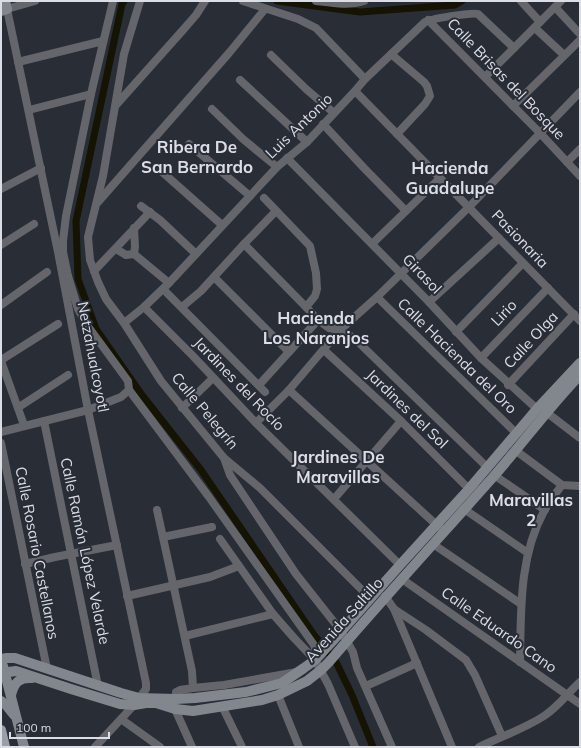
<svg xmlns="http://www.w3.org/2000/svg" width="581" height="748" font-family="Mulish,sans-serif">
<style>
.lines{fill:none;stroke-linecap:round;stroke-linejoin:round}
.canal{stroke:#151301;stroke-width:7}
.street{stroke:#64666b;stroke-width:8}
.secondary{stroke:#82868d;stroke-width:10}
.primary{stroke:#999ea8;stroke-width:10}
.labels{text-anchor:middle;stroke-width:4;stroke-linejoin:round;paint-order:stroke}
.street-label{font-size:15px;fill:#dbdee4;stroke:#292d36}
.quarter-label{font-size:17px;font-weight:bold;fill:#dbdee4;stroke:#292d36}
</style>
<rect width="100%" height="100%" fill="#292d36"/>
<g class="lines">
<!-- canal -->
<g class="canal">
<polyline points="124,1 122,4 76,221 78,279 96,329 142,395 201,470 314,635 336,662 352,695 373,747"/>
<polyline points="277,1 360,12 455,5 462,1"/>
</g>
<!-- street -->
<g class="street">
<polyline points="35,1 7,9 58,252 88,410 146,683 146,689 134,705 95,747"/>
<polyline points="140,1 124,54 103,176 88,237 90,260 98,282 106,299 124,323 161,381 224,458 260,488 370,598"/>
<polyline points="243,1 298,19 316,28 365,79"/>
<path d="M316,1C332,3 349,6 364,1"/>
<polyline points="521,1 540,22"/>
<polyline points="555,7 580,34"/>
<polyline points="428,20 540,133 580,176"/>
<polyline points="535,28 564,55"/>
<polyline points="391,54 424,82 427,86 430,96 425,104 397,134"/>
<polyline points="271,55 306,89 334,113"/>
<polyline points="18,62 103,41"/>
<polyline points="485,77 561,1"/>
<polyline points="240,80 307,142"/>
<polyline points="355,91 580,321"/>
<polyline points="116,105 183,30 196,15 205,1"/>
<polyline points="513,106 580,40"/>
<polyline points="212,109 243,139 277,167"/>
<polyline points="29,110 91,94"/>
<polyline points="323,124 364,168 406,211"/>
<polyline points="189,144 250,196"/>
<polyline points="287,158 429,302 481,358 537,409"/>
<polyline points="567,162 580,149"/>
<polyline points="160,170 222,225"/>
<polyline points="1,189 41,168"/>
<polyline points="264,198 310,246 316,273 317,289 315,296 306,307"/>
<polyline points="98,202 229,53 265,9"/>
<polyline points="141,206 160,220 196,254"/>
<polyline points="244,244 306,307 318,320 329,328 340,330 354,338 488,468"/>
<polyline points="372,244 440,178"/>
<polyline points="1,245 34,224"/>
<polyline points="116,249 126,255 134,254"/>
<polyline points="134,254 169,283"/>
<polyline points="134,254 135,247 134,228"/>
<polyline points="94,271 150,212"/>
<polyline points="214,277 289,352"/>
<polyline points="167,293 265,392"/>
<polyline points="377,297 517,434"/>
<polyline points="429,302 499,238"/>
<polyline points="1,305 47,272"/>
<polyline points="144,307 193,356 256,423 400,565"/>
<polyline points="182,307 201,291 244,244 276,211"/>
<path d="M124,323L144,307L169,283L277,167L307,142L355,91L365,79L425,22C430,19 472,12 478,14L514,48"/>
<polyline points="456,332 523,263"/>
<polyline points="324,350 401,421 469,489"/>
<polyline points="481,358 548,288"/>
<polyline points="1,360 58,324"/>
<polyline points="1,361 24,425"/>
<polyline points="259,385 318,320"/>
<polyline points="508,385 574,314"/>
<polyline points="129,390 209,497 314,645 315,648 315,660"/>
<polyline points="289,390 441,529"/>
<polyline points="19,407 68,375"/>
<polyline points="182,408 213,378"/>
<polyline points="546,412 580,438"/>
<polyline points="44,421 98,686"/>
<polyline points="256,423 289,390 340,330 377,297 469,207 580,92"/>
<polyline points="1,432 88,410 121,397 129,390 128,381 87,325 78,309 68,276 63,252 63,241 66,216 91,94 113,1"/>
<polyline points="1,443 47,669"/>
<polyline points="515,450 562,485 580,486"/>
<polyline points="224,458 230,475 296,574 341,631 353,652 357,668 392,747"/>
<polyline points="494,475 545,510"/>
<polyline points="334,499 401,421"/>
<polyline points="464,509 528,553"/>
<polyline points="157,510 192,671 193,688 180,690 176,692 175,709 192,747"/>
<polyline points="163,537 212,527"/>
<polyline points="220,539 273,614 294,638 315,660 328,684 355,747"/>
<polyline points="433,544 521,604"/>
<polyline points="25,564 55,557 117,545"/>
<polyline points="402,579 580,704"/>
<polyline points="127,596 210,577 239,566"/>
<polyline points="385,596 394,609 452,747"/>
<polyline points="394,609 426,630 466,660 475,675 502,736"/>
<polyline points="185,636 273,614"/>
<path d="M520,662C521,610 519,557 544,511C549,502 556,493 562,485"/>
<polyline points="366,686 417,663"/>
<polyline points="193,688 224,685 297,672"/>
<polyline points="278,695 299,747"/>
<polyline points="222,706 242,747"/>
<polyline points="121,719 160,747"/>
<path d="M479,747C500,737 524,729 544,716C558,707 568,693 580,682"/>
</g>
<!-- secondary -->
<g class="secondary">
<polyline points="1,11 7,9 5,1"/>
<polyline points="1,659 7,658 15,658 121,693 139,698 176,699 195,698 246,692 282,683 304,668 315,660 337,636 400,565 469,489 537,409 580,363"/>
<polyline points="3,666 24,747"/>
<path d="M1,673L16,671L71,689L120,704L134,705L146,703H156L175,709L193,711L262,700L278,695L307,681L321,670L329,662C383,599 439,538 494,476C523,443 549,407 580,375"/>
<path d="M11,695C14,683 19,677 32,678"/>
<polyline points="1,701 6,705 14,715"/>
</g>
<!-- primary -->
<polyline class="primary" points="1,730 5,747"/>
</g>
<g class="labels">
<!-- street labels -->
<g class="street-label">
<text transform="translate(506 79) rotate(46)" y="5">Calle Brisas del Bosque</text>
<text transform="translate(299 126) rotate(-44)" y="5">Luis Antonio</text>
<text transform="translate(520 239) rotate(46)" y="5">Pasionaria</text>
<text transform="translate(422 274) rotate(46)" y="5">Girasol</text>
<text transform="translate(504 313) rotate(-46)" y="5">Lirio</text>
<text transform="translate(531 340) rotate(-47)" y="5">Calle Olga</text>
<text transform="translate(457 356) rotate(44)" y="5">Calle Hacienda del Oro</text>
<text transform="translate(93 357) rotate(79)" y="5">Netzahualcoyotl</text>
<text transform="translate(239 384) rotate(46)" y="5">Jardines del Rocío</text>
<text transform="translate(407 409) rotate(44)" y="5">Jardines del Sol</text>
<text transform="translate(205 411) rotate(50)" y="5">Calle Pelegrín</text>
<text transform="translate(85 551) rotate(78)" y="5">Calle Ramón López Velarde</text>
<text transform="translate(37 553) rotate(79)" y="5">Calle Rosario Castellanos</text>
<text transform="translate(344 620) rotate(-48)" y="5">Avenida Saltillo</text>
<text transform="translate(499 630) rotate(35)" y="5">Calle Eduardo Cano</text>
</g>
<!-- quarter labels -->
<g class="quarter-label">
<text x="197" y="153">Ribera De<tspan x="197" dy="20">San Bernardo</tspan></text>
<text x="450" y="174">Hacienda<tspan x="450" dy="20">Guadalupe</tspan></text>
<text x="316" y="324">Hacienda<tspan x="316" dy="20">Los Naranjos</tspan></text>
<text x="338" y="463">Jardines De<tspan x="338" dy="20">Maravillas</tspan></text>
<text x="531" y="506">Maravillas<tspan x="531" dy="20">2</tspan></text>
</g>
</g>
<!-- border -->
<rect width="581" height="748" fill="none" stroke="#dbdee4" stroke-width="4"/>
<!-- scale -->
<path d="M10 732v6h99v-6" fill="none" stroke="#dbdee4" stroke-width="2"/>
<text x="16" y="732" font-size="12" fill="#dbdee4" stroke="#292d36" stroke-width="3" paint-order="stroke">100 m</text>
</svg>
